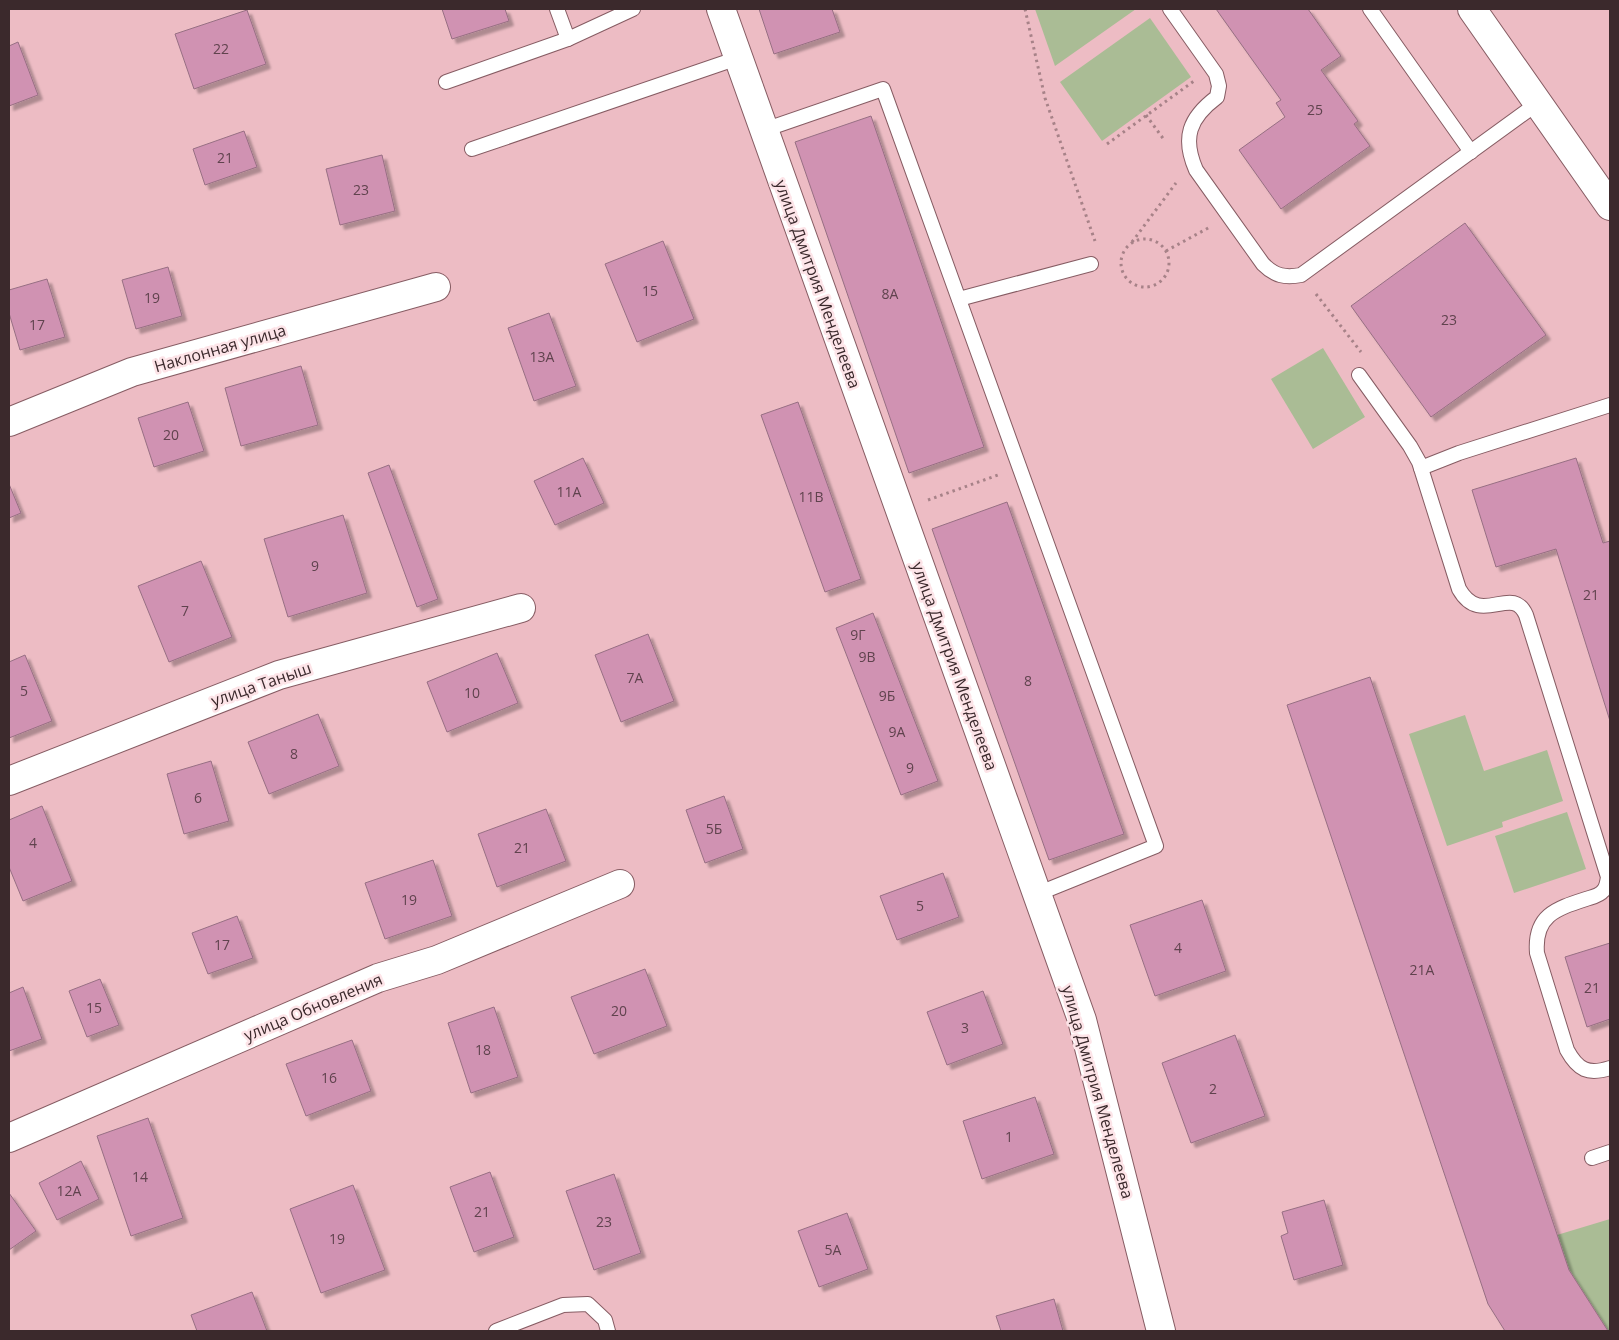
<svg xmlns="http://www.w3.org/2000/svg" width="1619" height="1340" font-family="'Open Sans',sans-serif">
<style>
.green{fill:#aabc95}
.building{fill:#d092b2;stroke:#976f83;filter:url(#shadow)}
.lines{fill:none;stroke-linecap:round;stroke-linejoin:round}
.service-casing{stroke:#865c63;stroke-width:16}
.minor-casing{stroke:#865c63;stroke-width:30}
.path{stroke:#a78288;stroke-width:3;stroke-dasharray:2.5 4;stroke-linecap:butt}
.service{stroke:#fff;stroke-width:14}
.minor{stroke:#fff;stroke-width:28}
.labels{text-anchor:middle;stroke-width:5;stroke-linejoin:round;paint-order:stroke}
.number-label{font-size:14px;fill:#60434e}
.street-label{font-size:16px;fill:#3b292c;stroke:#fde4e8}
</style>
<defs>
<filter id="shadow"><feDropShadow dx="4.5" dy="4.5" stdDeviation="1" flood-color="#0004"/></filter>
</defs>
<rect width="100%" height="100%" fill="#edbcc4"/>
<!-- green -->
<g class="green">
<polygon points="1035,9 1136,9 1055,66"/>
<polygon points="1150,18 1191,77 1102,141 1060,82"/>
<polygon points="1323,348 1365,417 1313,449 1271,379"/>
<polygon points="1465,715 1484,771 1547,750 1563,801 1502,822 1503,827 1447,846 1409,734"/>
<polygon points="1567,812 1586,869 1514,893 1495,836"/>
<polygon points="1610,1219 1610,1331 1608,1331 1569,1270 1557,1235"/>
</g>
<!-- building -->
<g class="building">
<polygon points="442,9 505,9 509,21 452,39"/>
<polygon points="759,9 832,9 840,32 774,54"/>
<polygon points="1216,9 1308,9 1341,56 1321,70 1358,121 1354,124 1370,146 1281,209 1239,150 1285,117 1276,103 1281,100"/>
<polygon points="247,10 266,64 194,89 175,34"/>
<polygon points="18,42 38,95 9,106 9,46"/>
<polygon points="871,116 984,447 909,473 795,142"/>
<polygon points="244,131 257,167 205,185 193,149"/>
<polygon points="382,155 395,211 340,225 326,169"/>
<polygon points="1465,223 1546,335 1431,417 1351,306"/>
<polygon points="663,241 694,319 637,342 605,264"/>
<polygon points="168,267 182,316 136,329 122,280"/>
<polygon points="47,279 65,337 20,350 9,313 9,290"/>
<polygon points="549,313 576,386 534,401 508,328"/>
<polygon points="301,366 318,425 241,446 225,388"/>
<polygon points="188,402 204,451 154,467 138,418"/>
<polygon points="798,402 861,579 825,592 761,415"/>
<polygon points="583,458 604,503 555,525 534,481"/>
<polygon points="1576,458 1603,543 1610,541 1610,721 1556,549 1496,567 1472,490"/>
<polygon points="389,465 438,599 417,607 368,473"/>
<polygon points="9,484 21,513 9,518"/>
<polygon points="1007,502 1124,834 1049,860 932,529"/>
<polygon points="343,515 367,593 288,617 264,539"/>
<polygon points="201,561 232,637 169,662 138,586"/>
<polygon points="873,613 938,781 901,795 836,628"/>
<polygon points="648,634 674,701 621,722 595,655"/>
<polygon points="497,653 518,703 447,732 427,682"/>
<polygon points="25,655 52,721 9,738 9,662"/>
<polygon points="1370,677 1569,1270 1608,1331 1505,1331 1488,1304 1287,705"/>
<polygon points="318,714 339,766 269,794 248,742"/>
<polygon points="211,761 229,821 184,834 167,774"/>
<polygon points="724,796 743,849 705,863 686,810"/>
<polygon points="42,806 72,881 23,901 9,867 9,820"/>
<polygon points="546,809 566,861 497,887 478,834"/>
<polygon points="433,860 452,916 385,939 365,883"/>
<polygon points="943,873 959,917 897,940 880,896"/>
<polygon points="1202,900 1226,971 1155,996 1130,925"/>
<polygon points="237,916 253,958 208,974 192,933"/>
<polygon points="1610,943 1610,1019 1587,1027 1565,957"/>
<polygon points="645,969 667,1026 594,1054 571,997"/>
<polygon points="100,979 119,1025 87,1037 69,991"/>
<polygon points="23,987 42,1039 9,1051 9,993"/>
<polygon points="983,991 1003,1044 947,1065 927,1012"/>
<polygon points="494,1007 518,1077 471,1093 448,1023"/>
<polygon points="1235,1035 1265,1116 1191,1143 1162,1063"/>
<polygon points="352,1040 371,1091 306,1116 286,1064"/>
<polygon points="1035,1097 1054,1154 982,1179 963,1121"/>
<polygon points="148,1118 183,1218 131,1236 97,1136"/>
<polygon points="81,1161 99,1199 57,1220 39,1183"/>
<polygon points="490,1172 514,1237 474,1252 450,1187"/>
<polygon points="614,1174 641,1253 594,1270 566,1191"/>
<polygon points="353,1185 385,1270 321,1293 290,1209"/>
<polygon points="9,1193 36,1231 9,1250"/>
<polygon points="1324,1200 1343,1265 1294,1280 1281,1236 1288,1233 1282,1212"/>
<polygon points="847,1213 868,1269 819,1287 798,1231"/>
<polygon points="252,1292 267,1331 197,1331 191,1315"/>
<polygon points="1054,1299 1063,1331 1001,1331 996,1316"/>
</g>
<g class="lines">
<defs>
<g id="service">
<polyline points="557,9 568,39 633,9"/>
<path d="M1170,9L1216,74L1219,86L1217,97C1189,118 1182,138 1196,170L1263,264C1275,276 1285,278 1301,275L1538,103"/>
<polyline points="1370,9 1471,152"/>
<polyline points="446,82 568,39"/>
<polyline points="764,130 883,89 1156,846 1037,894"/>
<polyline points="472,149 738,58"/>
<polyline points="959,299 1091,264"/>
<path d="M1359,375L1410,446L1419,462L1459,589C1481,628 1512,583 1526,615L1608,877C1607,882 1607,887 1603,891C1599,896 1592,897 1586,899C1555,909 1534,916 1537,953L1567,1050C1578,1070 1588,1075 1610,1068"/>
<polyline points="1421,468 1459,453 1610,405"/>
<polyline points="1592,1158 1610,1152"/>
<polyline points="496,1331 563,1305 588,1304 605,1320 608,1331"/>
</g>
<g id="minor">
<polyline points="721,9 1082,1020 1161,1331"/>
<polyline points="1472,9 1610,206"/>
<polyline points="9,422 132,372 436,287"/>
<polyline points="9,781 279,675 521,608"/>
<polyline points="9,1138 378,978 437,960 620,884"/>
</g>
</defs>
<!-- service casing -->
<use href="#service" class="service-casing"/>
<!-- minor casing -->
<use href="#minor" class="minor-casing"/>
<!-- path -->
<g class="path">
<polyline points="1025,9 1045,98 1095,241"/>
<polyline points="1146,115 1165,141"/>
<polyline points="1107,144 1194,81"/>
<circle cx="1145" cy="263" r="24"/>
<polyline points="1132,242 1176,183"/>
<polyline points="1166,251 1210,227"/>
<polyline points="1316,294 1361,352"/>
<polyline points="928,500 998,475"/>
</g>
<!-- service -->
<use href="#service" class="service"/>
<!-- minor -->
<use href="#minor" class="minor"/>
</g>
<g class="labels">
<!-- number labels -->
<g class="number-label">
<text x="221" y="54">22</text>
<text x="1315" y="115">25</text>
<text x="225" y="163">21</text>
<text x="361" y="195">23</text>
<text x="650" y="296">15</text>
<text x="890" y="299">8А</text>
<text x="152" y="303">19</text>
<text x="1449" y="325">23</text>
<text x="37" y="330">17</text>
<text x="542" y="362">13А</text>
<text x="171" y="440">20</text>
<text x="569" y="497">11А</text>
<text x="811" y="502">11В</text>
<text x="315" y="571">9</text>
<text x="1591" y="600">21</text>
<text x="185" y="616">7</text>
<text x="858" y="640">9Г</text>
<text x="867" y="662">9В</text>
<text x="635" y="683">7А</text>
<text x="1028" y="686">8</text>
<text x="24" y="696">5</text>
<text x="472" y="698">10</text>
<text x="887" y="701">9Б</text>
<text x="897" y="737">9А</text>
<text x="294" y="759">8</text>
<text x="910" y="773">9</text>
<text x="198" y="803">6</text>
<text x="714" y="834">5Б</text>
<text x="33" y="848">4</text>
<text x="522" y="853">21</text>
<text x="409" y="905">19</text>
<text x="920" y="911">5</text>
<text x="222" y="950">17</text>
<text x="1178" y="953">4</text>
<text x="1422" y="975">21А</text>
<text x="1592" y="993">21</text>
<text x="94" y="1013">15</text>
<text x="619" y="1016">20</text>
<text x="965" y="1033">3</text>
<text x="483" y="1055">18</text>
<text x="329" y="1083">16</text>
<text x="1213" y="1094">2</text>
<text x="1009" y="1142">1</text>
<text x="140" y="1182">14</text>
<text x="69" y="1196">12А</text>
<text x="482" y="1217">21</text>
<text x="604" y="1227">23</text>
<text x="337" y="1244">19</text>
<text x="833" y="1255">5А</text>
</g>
<!-- street labels -->
<g class="street-label">
<text transform="translate(818 284) rotate(70)" y="6">улица Дмитрия Менделеева</text>
<text transform="translate(220 348) rotate(-16)" y="6">Наклонная улица</text>
<text transform="translate(955 666) rotate(70)" y="6">улица Дмитрия Менделеева</text>
<text transform="translate(261 684) rotate(-19)" y="6">улица Таныш</text>
<text transform="translate(313 1007) rotate(-23)" y="6">улица Обновления</text>
<text transform="translate(1098 1092) rotate(74)" y="6">улица Дмитрия Менделеева</text>
</g>
</g>
<!-- border -->
<rect width="1619" height="1340" fill="none" stroke="#3b292c" stroke-width="20"/>
</svg>
